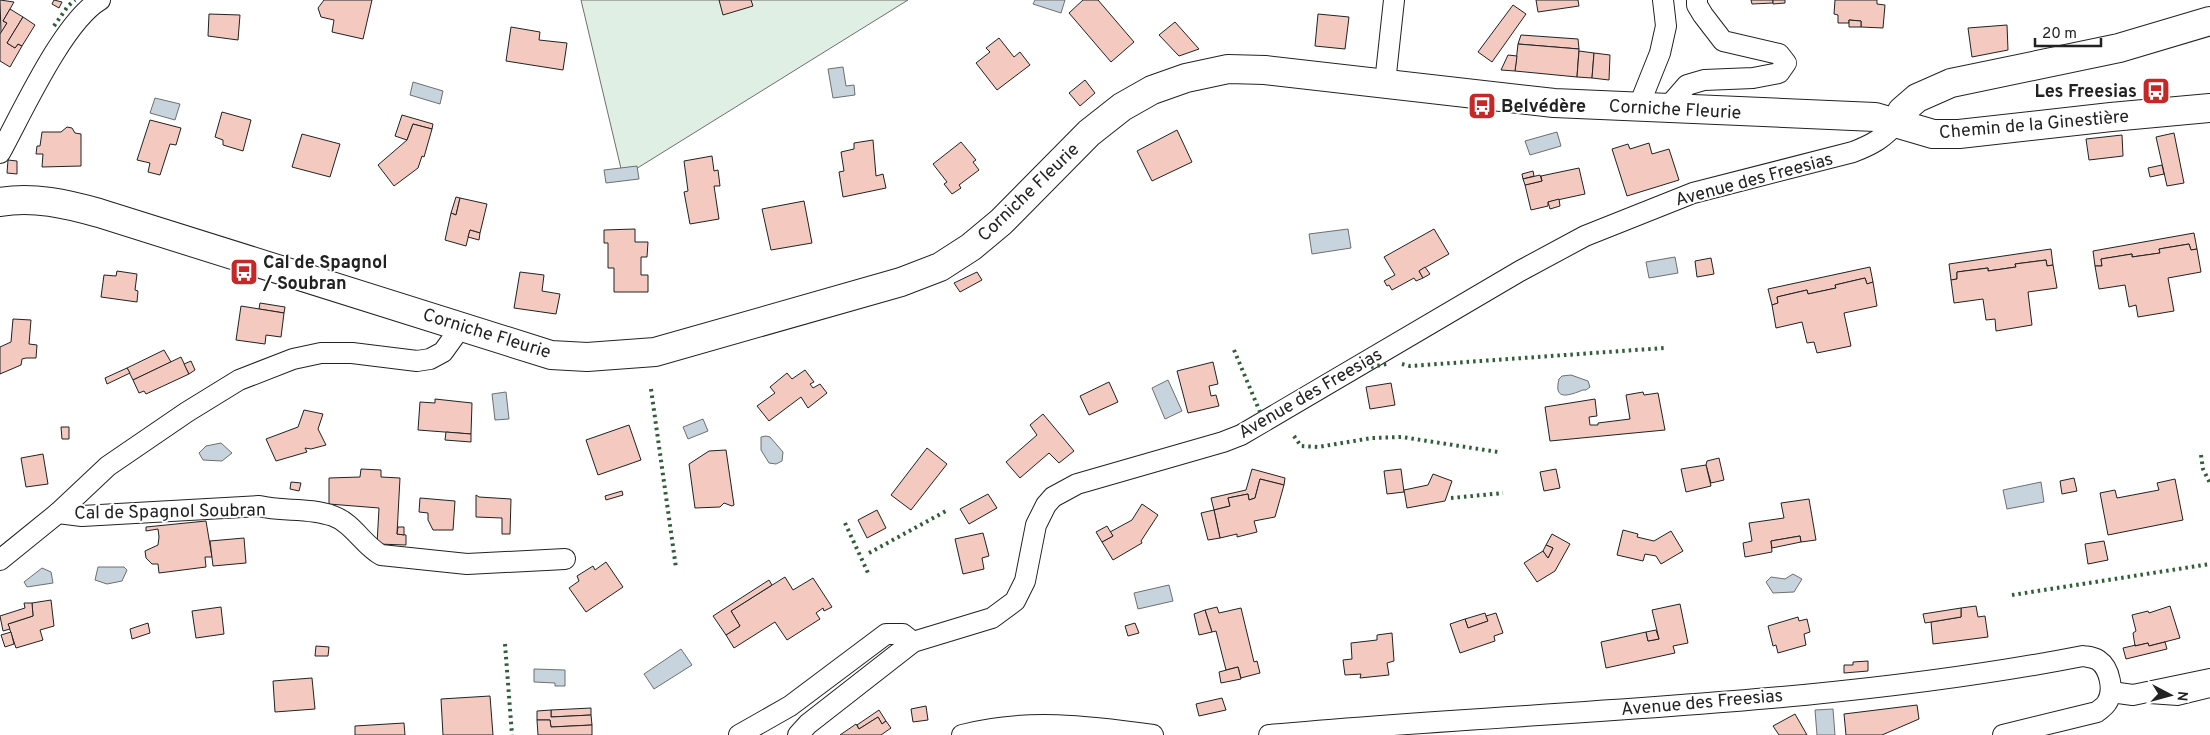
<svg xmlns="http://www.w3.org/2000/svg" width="2210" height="735" font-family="Overpass,sans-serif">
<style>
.green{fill:#e0efe3;stroke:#6f6f6f}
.water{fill:#c7d3dd;stroke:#6f6f6f}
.building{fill:#f3c9c0;stroke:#222}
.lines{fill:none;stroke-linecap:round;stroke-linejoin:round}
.lane-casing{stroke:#222;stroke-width:12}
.street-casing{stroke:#222;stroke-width:22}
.secondary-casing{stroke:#222;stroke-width:30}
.lane{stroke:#fff;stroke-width:10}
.street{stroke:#fff;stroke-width:20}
.secondary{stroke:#fff;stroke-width:28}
.hedge{stroke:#2f5e38;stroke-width:4;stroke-dasharray:2.5 4;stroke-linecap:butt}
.labels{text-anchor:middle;stroke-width:4;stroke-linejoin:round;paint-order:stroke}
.poi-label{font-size:18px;font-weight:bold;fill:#222;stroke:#fff;text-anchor:start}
.street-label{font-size:18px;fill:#222;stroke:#fff}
</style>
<rect width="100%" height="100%" fill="#fff"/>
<!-- green -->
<polygon class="green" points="581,0 908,0 623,177"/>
<!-- water -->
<g class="water">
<polygon points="1035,0 1065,0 1061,13 1033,4"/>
<polygon points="843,67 846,86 854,85 855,95 833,98 828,69"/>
<polygon points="413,82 443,91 440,104 410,95"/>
<polygon points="155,98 180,104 175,120 150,113"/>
<polygon points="1557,132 1561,146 1530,155 1525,141"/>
<polygon points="637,166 639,179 606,183 604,170"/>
<polygon points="1348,229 1351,248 1312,254 1309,234"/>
<polygon points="1675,257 1678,273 1649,278 1646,262"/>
<path d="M1571,375L1588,381L1590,387L1586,390H1583C1570,395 1553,402 1559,379L1562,376Z"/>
<polygon points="1168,380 1182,411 1165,419 1152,388"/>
<polygon points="506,392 509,419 495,420 492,394"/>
<polygon points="703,419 708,431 688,439 683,427"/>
<polygon points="766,436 770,437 783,452 782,461 776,464 769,463 761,450 761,437"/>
<polygon points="221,443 232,453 222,461 203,460 199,453 206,446"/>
<polygon points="2041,482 2044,502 2007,509 2003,490"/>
<polygon points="98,567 124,567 127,570 122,581 107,584 95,580"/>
<polygon points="42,568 51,572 53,583 27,587 24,582"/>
<polygon points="1793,574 1802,579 1794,592 1773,593 1766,582 1771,577 1785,579"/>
<polygon points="1169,585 1173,601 1138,609 1134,593"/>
<polygon points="681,649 692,665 654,689 644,674"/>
<polygon points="534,669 565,670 565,686 555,686 555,683 534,682"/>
<polygon points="1833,709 1835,735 1817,735 1815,710"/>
</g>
<!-- building -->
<g class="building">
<polygon points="0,0 14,2 3,21 7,23 1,34"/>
<polygon points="54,0 62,2 59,8 52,4"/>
<polygon points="324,0 372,0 363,39 332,32 334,20 321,17 318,8"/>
<polygon points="719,0 751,0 753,6 723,15"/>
<polygon points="1083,0 1098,0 1134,42 1111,62 1069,13"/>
<polygon points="1536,0 1578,0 1579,6 1538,12"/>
<polygon points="1751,0 1773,0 1773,3 1752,4"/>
<polygon points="1773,0 1785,0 1785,3 1773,4"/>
<polygon points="1835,0 1877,0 1877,4 1885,5 1883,28 1861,27 1861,21 1849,20 1849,23 1838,23 1838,15 1834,14"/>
<polygon points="1513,5 1526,14 1492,62 1478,52"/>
<polygon points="10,9 23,17 7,43 15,48 18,44 22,46 10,67 0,61 0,34 7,23 3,21"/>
<polygon points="209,14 240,15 238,40 208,36"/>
<polygon points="1318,14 1349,17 1345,49 1315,46"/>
<polygon points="23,17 35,25 22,46 18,44 15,48 7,43"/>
<polygon points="1849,20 1861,21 1861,27 1849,27"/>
<polygon points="1175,22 1199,49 1179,56 1159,35"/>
<polygon points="2007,25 2008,50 1972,57 1968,28"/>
<polygon points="511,27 540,32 539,40 567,43 563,70 506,61"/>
<polygon points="1521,35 1578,39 1579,49 1518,44"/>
<polygon points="999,38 1014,57 1020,52 1030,65 997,90 976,63 990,52 986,48"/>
<polygon points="1518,44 1579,49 1577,77 1515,71"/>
<polygon points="1579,51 1594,53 1592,78 1577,77"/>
<polygon points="1594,53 1610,55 1609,80 1592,78"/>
<polygon points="1508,55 1517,56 1515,71 1501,70"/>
<polygon points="1085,80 1095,93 1080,106 1069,93"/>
<polygon points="222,112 251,120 243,151 223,145 223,140 215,137"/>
<polygon points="402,115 433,124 432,129 413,124 407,140 395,136"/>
<polygon points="150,120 181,128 176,145 170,144 160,175 148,172 150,163 137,160"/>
<polygon points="413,124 432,129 424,157 422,156 418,168 394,186 378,165 407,140"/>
<polygon points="67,127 72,128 75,133 81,134 81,166 42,167 43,154 36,154 37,146 40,146 42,132 61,132"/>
<polygon points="1177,130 1192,162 1152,181 1137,151"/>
<polygon points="2174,133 2184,183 2167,186 2156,137"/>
<polygon points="302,134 340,144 330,177 292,167"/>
<polygon points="2122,135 2123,156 2089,160 2086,139"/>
<polygon points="873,140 876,176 883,174 886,188 843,197 839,172 844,171 841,152 854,149 854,143"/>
<polygon points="961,142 976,160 973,162 979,170 959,185 961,188 952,194 944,184 947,182 933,164"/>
<polygon points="1649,143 1652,154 1669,149 1679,180 1627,196 1612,149 1628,144 1630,149"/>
<polygon points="712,156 714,171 718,170 720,186 714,186 719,219 690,224 684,192 688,191 684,161"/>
<polygon points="8,160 17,161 17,174 7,173"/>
<polygon points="2162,165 2164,174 2150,177 2148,168"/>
<polygon points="1579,168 1585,194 1548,202 1548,206 1531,210 1525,185 1542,181 1541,176"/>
<polygon points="1533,171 1534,176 1523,179 1522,174"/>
<polygon points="1540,175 1542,181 1525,185 1523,179"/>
<polygon points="456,197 460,198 456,215 451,213"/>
<polygon points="460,198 487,204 480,233 470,230 466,246 445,240 451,213 456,215"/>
<polygon points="1559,199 1560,206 1550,209 1548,202"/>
<polygon points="804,201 812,243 771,250 762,209"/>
<polygon points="635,229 635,242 648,242 647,257 641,257 641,275 648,275 648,292 614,292 614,268 608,268 608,243 604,243 604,230"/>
<polygon points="1434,229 1449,254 1419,271 1423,278 1416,281 1414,278 1392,290 1389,285 1387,286 1384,281 1395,275 1384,257"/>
<polygon points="470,230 480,233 479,240 468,237"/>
<polygon points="2194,233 2197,249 2191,250 2189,244 2159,249 2160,253 2132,257 2132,254 2101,259 2102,266 2095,266 2093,251"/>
<polygon points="2189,244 2191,250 2197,249 2201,272 2168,278 2174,311 2138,317 2136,305 2129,307 2125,285 2099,289 2095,266 2102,266 2101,259 2132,254 2132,257 2160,253 2159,249"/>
<polygon points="2051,249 2053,265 2047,266 2046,260 2015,264 2016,267 1988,271 1988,268 1957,272 1957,279 1951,280 1949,264"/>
<polygon points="1711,258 1714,274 1697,277 1695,261"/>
<polygon points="2046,260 2047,266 2053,265 2057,288 2028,292 2032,325 1996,331 1995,319 1986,320 1983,299 1954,303 1951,280 1957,279 1957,272 1988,268 1988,271 2016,267 2015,264"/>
<polygon points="1425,267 1430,274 1423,278 1419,271"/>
<polygon points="1870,267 1873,282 1867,284 1865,278 1835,285 1836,288 1808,294 1807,290 1777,297 1778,303 1772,305 1768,289"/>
<polygon points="117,271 137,274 135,290 138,291 137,302 101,297 104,275 116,276"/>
<polygon points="520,272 544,275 542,291 560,294 556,314 514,308"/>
<polygon points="977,272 982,280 960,292 954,283"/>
<polygon points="1865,278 1867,284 1873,282 1877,306 1844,313 1851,346 1817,353 1814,342 1807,343 1802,322 1776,328 1772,305 1778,303 1777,297 1807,290 1808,294 1836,288 1835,285"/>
<polygon points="260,303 285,307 284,313 259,309"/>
<polygon points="241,306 284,313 281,337 266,335 265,344 236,340"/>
<polygon points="13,319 31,320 29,344 37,345 36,358 26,358 22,359 21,365 0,374 0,347 11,342"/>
<polygon points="164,350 171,362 133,380 127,368"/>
<polygon points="181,357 189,374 146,394 144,391 139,393 133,380"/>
<polygon points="191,361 195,370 189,374 184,364"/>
<polygon points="1213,362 1218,384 1209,386 1211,396 1216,395 1219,406 1188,413 1177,371"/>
<polygon points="127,368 130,373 107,384 105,378"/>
<polygon points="805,370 814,382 810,384 813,388 820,384 827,393 808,408 801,397 769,421 757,406 775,393 770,387 787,373 792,379"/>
<polygon points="1109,382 1118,402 1089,415 1080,396"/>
<polygon points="1391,383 1395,405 1370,409 1366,387"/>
<polygon points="1643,392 1644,395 1658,393 1665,430 1550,441 1545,407 1595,399 1597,416 1589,417 1590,425 1598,425 1598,423 1630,419 1626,395"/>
<polygon points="435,399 472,403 471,434 418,430 420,402 435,403"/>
<polygon points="304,410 323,414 318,429 326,445 311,449 305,448 307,452 276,461 266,439 298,427"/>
<polygon points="1043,414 1074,451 1059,463 1049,453 1020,478 1006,462 1037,435 1030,425"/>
<polygon points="629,425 641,460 598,475 586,440"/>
<polygon points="61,427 69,427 69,439 62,439"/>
<polygon points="446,432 471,434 471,442 445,440"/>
<polygon points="927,448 947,464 911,510 891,495"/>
<polygon points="726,450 734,505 732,506 724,503 720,507 695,508 689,464 709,451"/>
<polygon points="43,454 48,484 26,487 21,458"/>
<polygon points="1719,458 1724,480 1711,483 1706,465 1707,461"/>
<polygon points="1706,465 1711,486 1686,492 1681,469"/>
<polygon points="361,469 381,470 381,477 400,478 397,534 406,535 406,545 377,544 379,508 329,504 329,478 360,477"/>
<polygon points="1252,469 1285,478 1284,485 1260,479 1255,498 1249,500 1248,494 1228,498 1230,506 1214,510 1211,498 1246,490"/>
<polygon points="1401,469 1404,492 1387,494 1384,471"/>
<polygon points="1556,469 1560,488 1544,491 1540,472"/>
<polygon points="1433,474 1452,481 1445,501 1407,508 1404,490 1428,485"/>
<polygon points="2074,478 2077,491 2062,494 2060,481"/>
<polygon points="1260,479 1284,485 1275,517 1254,521 1257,532 1237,537 1237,534 1220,538 1214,510 1230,506 1228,498 1248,494 1249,500 1255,498"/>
<polygon points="2175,479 2183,520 2108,535 2100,493 2115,490 2117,498 2159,490 2157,483"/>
<polygon points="291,482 301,483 299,491 290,489"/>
<polygon points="622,491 623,495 606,500 605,496"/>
<polygon points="988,494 997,508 969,524 960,509"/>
<polygon points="476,495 479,497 511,499 510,534 502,534 502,518 476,517"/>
<polygon points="420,498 455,501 453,530 433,530 428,520 428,513 419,512"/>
<polygon points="1809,499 1816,540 1801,542 1800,536 1771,541 1772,552 1745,557 1743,543 1752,541 1749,523 1784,518 1781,503"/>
<polygon points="1142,504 1158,515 1141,541 1142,543 1113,560 1102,542 1113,536 1110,532 1132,520"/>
<polygon points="877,510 886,528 867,538 858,520"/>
<polygon points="1214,510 1220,538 1208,540 1201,513"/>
<polygon points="206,521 212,557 205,557 206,567 159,573 158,564 152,564 146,558 145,551 158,545 159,537 158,529 146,531 146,527"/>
<polygon points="1107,526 1113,536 1102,542 1096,532"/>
<polygon points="398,527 404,527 404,535 397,534"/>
<polygon points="1623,530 1638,534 1637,537 1654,541 1671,531 1683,551 1661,564 1656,556 1645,554 1643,561 1617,555"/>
<polygon points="983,533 989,556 982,558 984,569 963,574 955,539"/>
<polygon points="1552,534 1570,544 1555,571 1537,582 1524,563 1543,551 1548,558 1553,548 1546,545"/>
<polygon points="1800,536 1801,542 1772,548 1771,541"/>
<polygon points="244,538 246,563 213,566 210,541"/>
<polygon points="2104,541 2108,560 2088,564 2085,544"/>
<polygon points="1546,545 1553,548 1548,558 1543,551"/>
<polygon points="606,562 623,587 586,612 569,588 579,581 577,576 593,566 595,570"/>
<polygon points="785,577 793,590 813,578 832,607 824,611 823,608 816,613 820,619 787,640 775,622 734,648 726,635 740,626 731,611"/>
<polygon points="769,580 772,585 731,611 740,626 726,635 713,616"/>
<polygon points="51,600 54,626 40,630 43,640 16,648 8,624 33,616 32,603"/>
<polygon points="24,603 32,603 33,616 8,624 10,629 3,631 0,616 25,608"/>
<polygon points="1680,604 1688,643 1673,646 1675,653 1606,668 1601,642 1646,632 1648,641 1659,639 1652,610"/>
<polygon points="1976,606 1978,617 1985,616 1988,637 1933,644 1931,622 1961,617 1961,608"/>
<polygon points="2170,606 2180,638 2149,646 2148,643 2135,646 2133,633 2136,631 2132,615 2148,611 2149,613"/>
<polygon points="221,607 224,634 196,638 192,611"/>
<polygon points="1217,607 1219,613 1241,608 1254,662 1257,661 1260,673 1241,678 1238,667 1226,670 1216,631 1212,632 1205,610"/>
<polygon points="1961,608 1961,617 1925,623 1923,614"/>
<polygon points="1205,610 1212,632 1199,635 1194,614"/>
<polygon points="1485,613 1488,621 1468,628 1465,619"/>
<polygon points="1496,613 1503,633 1494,636 1495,641 1460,653 1450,624 1465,619 1468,628 1488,621 1486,616"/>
<polygon points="1798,617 1799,621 1807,619 1810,632 1804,634 1806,645 1778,653 1776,645 1773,646 1768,626"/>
<polygon points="148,623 150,633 132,639 130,629"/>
<polygon points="1135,623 1139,633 1128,636 1125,626"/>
<polygon points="1656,630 1659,639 1648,641 1646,632"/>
<polygon points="11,632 14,644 5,647 1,635"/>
<polygon points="1392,633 1394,661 1387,663 1389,675 1360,678 1361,674 1345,675 1343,660 1352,659 1351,643 1377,640 1377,635"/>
<polygon points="2165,642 2167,649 2126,659 2123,648 2136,645 2135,646 2148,643 2149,646"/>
<polygon points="316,646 329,647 328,656 315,656"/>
<polygon points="1868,661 1868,671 1844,673 1844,665 1853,665 1853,662"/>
<polygon points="1238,667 1241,679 1221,683 1219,672"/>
<polygon points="312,678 315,709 275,712 273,681"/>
<polygon points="490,696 493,735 443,735 441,699"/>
<polygon points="1222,698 1226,710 1199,716 1196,704"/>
<polygon points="1917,705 1919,719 1882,735 1846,735 1844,714"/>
<polygon points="926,706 928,720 913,722 911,709"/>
<polygon points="591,708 591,715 551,717 551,710"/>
<polygon points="551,710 551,717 591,715 592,725 551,727 550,720 537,720 537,711"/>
<polygon points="879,710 886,721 882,724 878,717 859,729 857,725"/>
<polygon points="1795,714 1807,735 1779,735 1773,726"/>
<polygon points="878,717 882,724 886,721 891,728 881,735 840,735 856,724 859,729"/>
<polygon points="537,720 550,720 551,727 592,725 592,735 538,735"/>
<polygon points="404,723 405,735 355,735 355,726"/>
</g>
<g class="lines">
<defs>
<polyline id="lane" points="2149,698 2178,700 2210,692"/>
<g id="street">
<polyline points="1385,83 1394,0"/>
<polyline points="1638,108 1660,53 1666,26 1663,0"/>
<polyline points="1666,109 1687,85 1704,80 1753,78 1779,73 1786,63 1779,54 1723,41 1703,15 1697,5 1697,0"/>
<path d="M0,153C22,113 63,22 100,0"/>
<path d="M58,513L82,516L259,506C282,512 309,507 333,516C353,523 363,545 381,555L467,564L565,559"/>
<polyline points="0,560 58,513 108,466 187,412 239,380 293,359 321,353 352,353 417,361 430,359 443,352 461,327"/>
<polyline points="2111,692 2133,695 2210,679"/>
<polyline points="739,735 790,706 886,634 903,634 913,642"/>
<path d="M798,735L808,724L913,642L992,618L1015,601L1025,581L1036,525L1046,505L1053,497L1077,484L1223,442L1241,435L1520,271L1585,236L1693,193L1853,152C1871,145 1885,138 1897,122"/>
<path d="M962,735C1025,718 1089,726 1153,735"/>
<path d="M1269,735C1539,710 1816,708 2083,656C2089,657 2093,657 2098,660C2110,668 2115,692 2106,704C2104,707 2100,709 2097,712L2003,735"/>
</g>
<g id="secondary">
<polyline points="1897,122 1902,111 1917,98 1951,83 2119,48 2210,21"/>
<path d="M0,202C33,196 67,204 99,213L551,355L587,357L655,352L901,282L940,267L971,247L1001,222L1089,133L1122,107L1152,90L1186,78L1228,69L1265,70L1554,103L1875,117L1933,134H1959L2111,117L2210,108"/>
</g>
</defs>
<!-- lane casing -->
<use href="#lane" class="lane-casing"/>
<!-- street casing -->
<use href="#street" class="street-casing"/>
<!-- secondary casing -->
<use href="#secondary" class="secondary-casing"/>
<!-- lane -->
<use href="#lane" class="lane"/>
<!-- street -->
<use href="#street" class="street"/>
<!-- secondary -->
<use href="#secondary" class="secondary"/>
<!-- hedge -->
<g class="hedge">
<polyline points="54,26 68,6 75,0"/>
<polyline points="1234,350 1260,412"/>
<polyline points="1402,364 1410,366 1664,348"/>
<polyline points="1371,367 1387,364"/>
<polyline points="651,389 676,568"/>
<polyline points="1294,436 1301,446 1318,447 1372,438 1402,437 1498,452"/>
<polyline points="2201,455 2203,469 2210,483"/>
<polyline points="1451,498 1503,493"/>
<polyline points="845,523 869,575"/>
<polyline points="869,553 946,511"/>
<polyline points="2012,595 2210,564"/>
<polyline points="505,644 512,735"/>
</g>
</g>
<!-- icons -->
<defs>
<symbol id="bus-square" viewBox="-11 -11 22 22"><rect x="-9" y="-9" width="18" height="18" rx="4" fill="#c62828" stroke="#fff"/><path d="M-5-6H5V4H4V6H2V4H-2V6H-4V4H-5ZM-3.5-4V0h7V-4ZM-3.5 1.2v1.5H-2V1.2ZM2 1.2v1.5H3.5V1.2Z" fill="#fff"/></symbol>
</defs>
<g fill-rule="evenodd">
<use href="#bus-square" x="2140" y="75" width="32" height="32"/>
<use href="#bus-square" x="1466" y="90" width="32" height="32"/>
<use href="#bus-square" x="228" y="256" width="32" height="32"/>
</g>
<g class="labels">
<!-- poi labels -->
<g class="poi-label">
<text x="2137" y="97" text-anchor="end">Les Freesias</text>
<text x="1501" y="112">Belvédère</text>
<text x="263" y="268">Cal de Spagnol<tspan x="263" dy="21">/ Soubran</tspan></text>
</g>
<!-- street labels -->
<g class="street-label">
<text transform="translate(1675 109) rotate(3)" y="6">Corniche Fleurie</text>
<text transform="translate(2034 124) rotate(-5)" y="6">Chemin de la Ginestière</text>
<text transform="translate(1754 179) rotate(-15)" y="6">Avenue des Freesias</text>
<text transform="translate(1028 192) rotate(-44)" y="6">Corniche Fleurie</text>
<text transform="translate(487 333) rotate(17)" y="6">Corniche Fleurie</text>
<text transform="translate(1310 393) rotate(-30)" y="6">Avenue des Freesias</text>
<text transform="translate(170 511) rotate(-1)" y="6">Cal de Spagnol Soubran</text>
<text transform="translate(1702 702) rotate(-5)" y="6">Avenue des Freesias</text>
</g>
</g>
<!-- north arrow -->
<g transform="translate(2170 695) rotate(96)" stroke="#ffffff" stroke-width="4" paint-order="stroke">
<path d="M0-4L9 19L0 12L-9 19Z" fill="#222222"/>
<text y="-8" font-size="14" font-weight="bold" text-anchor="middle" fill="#222222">N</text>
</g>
<!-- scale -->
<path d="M2035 38v8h66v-8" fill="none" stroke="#222222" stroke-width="2.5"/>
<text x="2042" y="38" font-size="15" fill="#222222" stroke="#ffffff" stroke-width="4" paint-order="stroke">20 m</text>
</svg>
